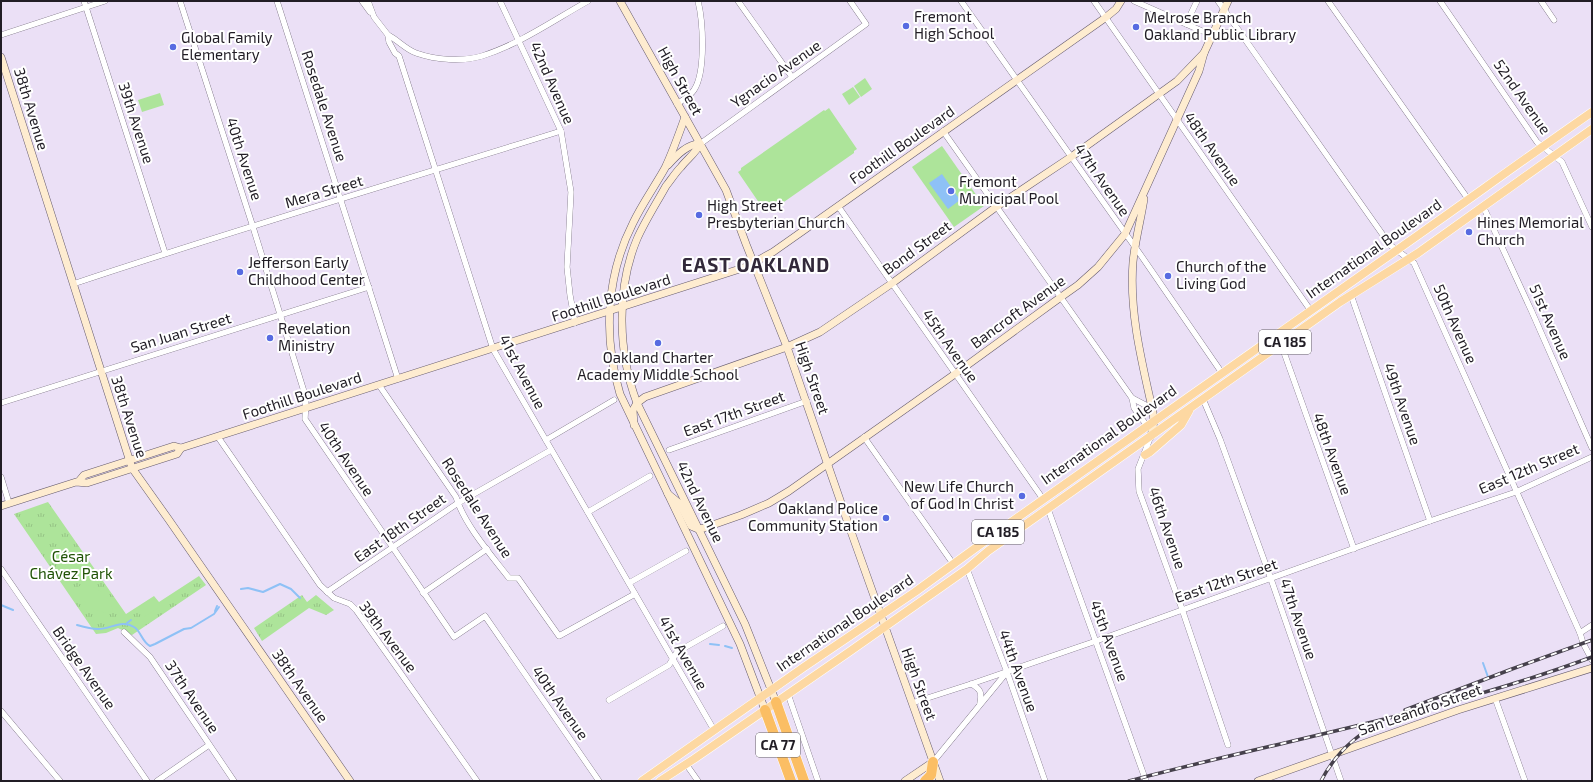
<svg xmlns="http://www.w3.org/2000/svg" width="1593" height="782" font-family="'Exo 2',sans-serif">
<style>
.grass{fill:url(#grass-tufts)}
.pitch{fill:#ade49a}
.water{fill:#8ec1f6}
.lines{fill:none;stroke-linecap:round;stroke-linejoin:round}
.stream{stroke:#8ec1f6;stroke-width:2}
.street-casing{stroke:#655b6e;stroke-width:6}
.secondary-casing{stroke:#655b6e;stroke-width:8}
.primary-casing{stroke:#fff;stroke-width:9}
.highway-casing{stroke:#fff;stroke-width:11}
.street{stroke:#fff;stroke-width:5.5}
.secondary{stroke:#feecd0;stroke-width:7}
.primary{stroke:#fdd8a2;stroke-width:8}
.highway{stroke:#fbbe64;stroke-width:10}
.rail-casing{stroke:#46414c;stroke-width:3.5}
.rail{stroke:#fff;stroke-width:2;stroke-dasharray:6;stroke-linecap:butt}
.poi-dot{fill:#576be1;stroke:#fff;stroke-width:1.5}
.labels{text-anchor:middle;stroke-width:4;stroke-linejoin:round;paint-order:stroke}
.shield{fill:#fff;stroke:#646166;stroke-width:1}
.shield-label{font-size:14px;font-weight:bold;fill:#211d25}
.poi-label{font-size:15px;fill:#211d25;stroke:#fff;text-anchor:start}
.street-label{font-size:15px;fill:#211d25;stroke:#fff}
.park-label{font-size:15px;fill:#205306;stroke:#fff}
.district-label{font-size:19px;font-weight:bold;letter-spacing:1px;fill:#32293a;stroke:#fff}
</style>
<defs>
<pattern id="grass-tufts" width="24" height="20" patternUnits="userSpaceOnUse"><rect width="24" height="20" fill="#ade49a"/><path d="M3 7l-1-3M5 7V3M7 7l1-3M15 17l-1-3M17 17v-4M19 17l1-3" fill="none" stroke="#95c385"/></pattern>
</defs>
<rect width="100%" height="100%" fill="#ebe0f6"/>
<!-- grass -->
<g class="grass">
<polygon points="48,502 126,614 154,596 159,602 199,576 206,585 132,635 118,628 106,633 96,634 14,514"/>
<polygon points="302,595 307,602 316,595 334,610 326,615 309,608 262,641 254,628"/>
</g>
<!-- pitch -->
<g class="pitch">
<polygon points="865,78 872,89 861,97 854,86"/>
<polygon points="853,87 860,97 849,105 842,94"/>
<polygon points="160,93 164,105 142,112 138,100"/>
<polygon points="829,108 857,149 854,151 854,153 771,211 770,210 766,213 738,172 741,170 741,168 824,110 825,111"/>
<polygon points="942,146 984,206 954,227 912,167"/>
<polygon points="78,556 93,573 83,582 68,565"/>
<path d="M83,584C98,587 109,595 113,610C101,618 78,602 78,587Z"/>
<polygon points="151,599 154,600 158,608 144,617 142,617 138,611 138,608"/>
</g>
<!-- water -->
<polygon class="water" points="942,174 960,200 948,209 929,183"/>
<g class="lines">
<!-- stream -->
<g class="stream">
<polyline points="241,589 248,588 263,592 280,584 291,589 300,598"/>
<polyline points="1,605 13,610"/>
<polyline points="215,611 217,606"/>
<polyline points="127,623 131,620"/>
<path d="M77,625C84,627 92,629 98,629C111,629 122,619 134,627C141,631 142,642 150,646L155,644L184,629L191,628L214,614L219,607"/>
<polyline points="710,644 719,645"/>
<polyline points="725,646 732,648"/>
<polyline points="1483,663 1488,677"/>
</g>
<defs>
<g id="street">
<polyline points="84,1 165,253"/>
<polyline points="180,1 253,227 306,398 305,419 454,637 485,616 599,781"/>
<polyline points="277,1 398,379"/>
<polyline points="362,1 370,12"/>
<polyline points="368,1 374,17 388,35 389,42 395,53 399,56 493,349 714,730"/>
<polyline points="500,1 561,131 571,192 567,267 570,295 575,323"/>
<polyline points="738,1 792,77"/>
<polyline points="961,1 1140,254 1222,373"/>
<polyline points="1094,1 1311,311"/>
<polyline points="1134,1 1202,31 1241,33"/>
<polyline points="1218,1 1390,245 1414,263 1580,633 1583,643 1592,660"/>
<polyline points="1328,1 1468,199"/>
<polyline points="1440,1 1537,142 1562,162 1592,227"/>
<polyline points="1541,1 1554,20"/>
<polyline points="1186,24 1197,1"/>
<polyline points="1,35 105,1"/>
<path d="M388,35C398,40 405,49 416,53C436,60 462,62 482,56C520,44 554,20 588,1"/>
<path d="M677,104C683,100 690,96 694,90C706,72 703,21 698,1"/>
<polyline points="943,131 1132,398 1153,409"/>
<polyline points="700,144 866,24 850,1"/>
<polyline points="838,206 1043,499"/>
<polyline points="1483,206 1532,312 1592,448"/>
<path d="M73,284C234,230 398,182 561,131"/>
<polyline points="1351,295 1430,521"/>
<polyline points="1281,344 1354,549"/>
<path d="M379,385L456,497C464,524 491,555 509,578H518L559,636L635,594"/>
<polyline points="1132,398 1134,408 1147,426"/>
<polyline points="1203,399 1220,439 1271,579 1341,781"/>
<polyline points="1,403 369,287"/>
<polyline points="1151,436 1138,469 1139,491 1182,609 1228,745"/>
<polyline points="218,437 320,585 334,598 350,604 356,610 477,781"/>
<polyline points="864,437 954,565"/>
<polyline points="546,440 614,400"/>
<polyline points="669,450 807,401"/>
<polyline points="1,477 9,503"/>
<polyline points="1048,509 1146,781"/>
<polyline points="588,512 650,476"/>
<polyline points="1,569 147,781"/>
<polyline points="967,569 1007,672 1045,781"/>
<polyline points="629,583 686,551"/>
<polyline points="327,592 458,503 551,450"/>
<polyline points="423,593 487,549"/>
<polyline points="124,632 150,657 234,781"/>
<polyline points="1580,633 1592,625"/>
<path d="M971,684C981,689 982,693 980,703"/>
<polyline points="788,694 818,781"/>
<polyline points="1495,698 1525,781"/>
<polyline points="609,700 669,665 677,652 723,626"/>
<polyline points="912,703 971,684 1096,641 1430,521 1516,492 1592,457"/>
<polyline points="1,711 60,781"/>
<polyline points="933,762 1007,672"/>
<polyline points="686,764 698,781"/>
<polyline points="157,781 209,745"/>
</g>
<g id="secondary">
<polyline points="620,1 726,190 746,244 787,347 848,523 940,781"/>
<polyline points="1,57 132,468 169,520 350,781"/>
<path d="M685,117C679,134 673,151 665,168C655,186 642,204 633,223C606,276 603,337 620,394L740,644L765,710"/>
<path d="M700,144C696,153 687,159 681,167C675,173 671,180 666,186C656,204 645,221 637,239C616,289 618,353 637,403L745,624L776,702"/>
<path d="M668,165C676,156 688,143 700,144"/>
<path d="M1144,199C1141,219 1135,241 1133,262C1129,312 1142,363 1153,412L1154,422L1151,436"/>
<polyline points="634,425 633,410 637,403 645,397 787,347 820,332 891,284 996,207 1071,157 1177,81 1204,53"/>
<polyline points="79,481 84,475 174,446 181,448"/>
<polyline points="668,494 679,503 691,526 698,529 704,528 741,515 769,503 789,491 955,374 1054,302 1078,285 1098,267 1125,234 1199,71 1204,53 1228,1"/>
<polyline points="1,506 76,482 87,483 177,454 181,448 746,267 773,252 1105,18 1116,9 1121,1"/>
<polyline points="905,781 933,762"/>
<polyline points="1258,781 1458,710 1592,668"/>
</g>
<g id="primary">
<polyline points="1145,455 1150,452 1181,425 1189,411"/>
<path d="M642,781L804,667L915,592L1007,525L1377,264C1449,214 1520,162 1592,112"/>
<polyline points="660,781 694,759 849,652 967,569 988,551 1077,488 1340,302 1418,253 1592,129"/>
</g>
<g id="highway">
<polyline points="776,702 804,781"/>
<polyline points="765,710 791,781"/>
<polyline points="925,781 931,775 933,762"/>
</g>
</defs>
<!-- street casing -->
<use href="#street" class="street-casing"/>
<!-- secondary casing -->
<use href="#secondary" class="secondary-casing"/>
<!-- primary casing -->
<use href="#primary" class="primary-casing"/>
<!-- highway casing -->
<use href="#highway" class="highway-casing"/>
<!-- street -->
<use href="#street" class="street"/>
<!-- secondary -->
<use href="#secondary" class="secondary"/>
<!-- primary -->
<use href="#primary" class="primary"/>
<!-- highway -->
<use href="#highway" class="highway"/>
<defs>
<g id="rail">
<polyline points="1405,710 1512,669 1592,640"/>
<path d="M1129,781C1283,740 1442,713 1592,657"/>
<path d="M1321,781C1334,756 1354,736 1380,723"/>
</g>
</defs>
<!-- rail casing -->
<use href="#rail" class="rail-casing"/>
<!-- rail -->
<use href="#rail" class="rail"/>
</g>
<!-- markers -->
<g class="poi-dot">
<circle cx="906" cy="26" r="4"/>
<circle cx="1136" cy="27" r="4"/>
<circle cx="173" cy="47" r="4"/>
<circle cx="951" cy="191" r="4"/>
<circle cx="699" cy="215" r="4"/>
<circle cx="1469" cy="232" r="4"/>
<circle cx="240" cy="272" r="4"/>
<circle cx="1168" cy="276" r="4"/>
<circle cx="270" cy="338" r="4"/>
<circle cx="658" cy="343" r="4"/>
<circle cx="1022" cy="496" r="4"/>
<circle cx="886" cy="518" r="4"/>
</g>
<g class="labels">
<!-- shield labels -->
<g class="shield">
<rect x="1259" y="330" width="52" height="24" rx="3"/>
<rect x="972" y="520" width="52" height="24" rx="3"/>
<rect x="756" y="733" width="44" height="24" rx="3"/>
</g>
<g class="shield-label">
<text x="1285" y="347">CA 185</text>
<text x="998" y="537">CA 185</text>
<text x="778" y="750">CA 77</text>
</g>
<!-- poi labels -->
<g class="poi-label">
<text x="914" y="22">Fremont<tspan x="914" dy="17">High School</tspan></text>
<text x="1144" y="23">Melrose Branch<tspan x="1144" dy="17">Oakland Public Library</tspan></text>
<text x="181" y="43">Global Family<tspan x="181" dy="17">Elementary</tspan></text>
<text x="959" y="187">Fremont<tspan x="959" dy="17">Municipal Pool</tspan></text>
<text x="707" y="211">High Street<tspan x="707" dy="17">Presbyterian Church</tspan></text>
<text x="1477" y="228">Hines Memorial<tspan x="1477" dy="17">Church</tspan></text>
<text x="248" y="268">Jefferson Early<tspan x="248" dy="17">Childhood Center</tspan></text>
<text x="1176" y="272">Church of the<tspan x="1176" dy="17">Living God</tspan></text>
<text x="278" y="334">Revelation<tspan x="278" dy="17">Ministry</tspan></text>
<text x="658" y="363" text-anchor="middle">Oakland Charter<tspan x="658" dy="17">Academy Middle School</tspan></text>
<text x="1014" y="492" text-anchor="end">New Life Church<tspan x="1014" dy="17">of God In Christ</tspan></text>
<text x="878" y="514" text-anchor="end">Oakland Police<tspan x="878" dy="17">Community Station</tspan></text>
</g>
<!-- street labels -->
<g class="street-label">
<text transform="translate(776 74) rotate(-35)" y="5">Ygnacio Avenue</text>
<text transform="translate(680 81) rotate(61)" y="5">High Street</text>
<text transform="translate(552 83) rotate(66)" y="5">42nd Avenue</text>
<text transform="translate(1522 97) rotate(55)" y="5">52nd Avenue</text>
<text transform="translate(324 106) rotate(72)" y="5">Rosedale Avenue</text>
<text transform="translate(31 109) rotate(73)" y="5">38th Avenue</text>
<text transform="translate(136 123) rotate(72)" y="5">39th Avenue</text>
<text transform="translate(902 145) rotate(-35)" y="5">Foothill Boulevard</text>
<text transform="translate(1212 149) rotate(55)" y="5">48th Avenue</text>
<text transform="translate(244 159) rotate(72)" y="5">40th Avenue</text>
<text transform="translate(1102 180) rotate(55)" y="5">47th Avenue</text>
<text transform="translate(324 192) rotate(-17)" y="5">Mera Street</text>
<text transform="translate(917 248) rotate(-36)" y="5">Bond Street</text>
<text transform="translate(1374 249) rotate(-35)" y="5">International Boulevard</text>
<text transform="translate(611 298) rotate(-18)" y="5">Foothill Boulevard</text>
<text transform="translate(1018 312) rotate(-36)" y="5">Bancroft Avenue</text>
<text transform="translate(1550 322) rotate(66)" y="5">51st Avenue</text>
<text transform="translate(1455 324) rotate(66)" y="5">50th Avenue</text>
<text transform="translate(181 333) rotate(-17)" y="5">San Juan Street</text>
<text transform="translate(950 346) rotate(55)" y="5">45th Avenue</text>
<text transform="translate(522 372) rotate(62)" y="5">41st Avenue</text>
<text transform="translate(812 378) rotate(71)" y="5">High Street</text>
<text transform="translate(302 396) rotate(-18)" y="5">Foothill Boulevard</text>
<text transform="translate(1402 404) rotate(71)" y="5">49th Avenue</text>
<text transform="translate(734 414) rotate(-20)" y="5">East 17th Street</text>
<text transform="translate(129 417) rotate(72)" y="5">38th Avenue</text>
<text transform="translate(1109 435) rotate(-35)" y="5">International Boulevard</text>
<text transform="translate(1332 454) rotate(70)" y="5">48th Avenue</text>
<text transform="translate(346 459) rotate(56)" y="5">40th Avenue</text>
<text transform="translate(1529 469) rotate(-23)" y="5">East 12th Street</text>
<text transform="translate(700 502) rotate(64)" y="5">42nd Avenue</text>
<text transform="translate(477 508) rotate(57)" y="5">Rosedale Avenue</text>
<text transform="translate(400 528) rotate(-35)" y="5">East 18th Street</text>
<text transform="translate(1167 528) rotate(71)" y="5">46th Avenue</text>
<text transform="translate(1226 581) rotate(-19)" y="5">East 12th Street</text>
<text transform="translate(1298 619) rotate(71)" y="5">47th Avenue</text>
<text transform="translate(845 623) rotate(-34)" y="5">International Boulevard</text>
<text transform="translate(388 637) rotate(53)" y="5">39th Avenue</text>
<text transform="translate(1109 641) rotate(70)" y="5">45th Avenue</text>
<text transform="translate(683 653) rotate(60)" y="5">41st Avenue</text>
<text transform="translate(84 668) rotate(55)" y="5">Bridge Avenue</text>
<text transform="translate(1018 671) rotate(70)" y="5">44th Avenue</text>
<text transform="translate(919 684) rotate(70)" y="5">High Street</text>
<text transform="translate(300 686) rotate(55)" y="5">38th Avenue</text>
<text transform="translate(192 697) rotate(56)" y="5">37th Avenue</text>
<text transform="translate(560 703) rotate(55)" y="5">40th Avenue</text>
<text transform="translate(1420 710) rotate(-19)" y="5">San Leandro Street</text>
</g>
<!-- park labels -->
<g class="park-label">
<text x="71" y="562">César<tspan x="71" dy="17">Chávez Park</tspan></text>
</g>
<!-- district labels -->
<g class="district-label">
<text x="756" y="272">EAST OAKLAND</text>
</g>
</g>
<!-- border -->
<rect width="1593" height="782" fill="none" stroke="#211d25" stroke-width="4"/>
</svg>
